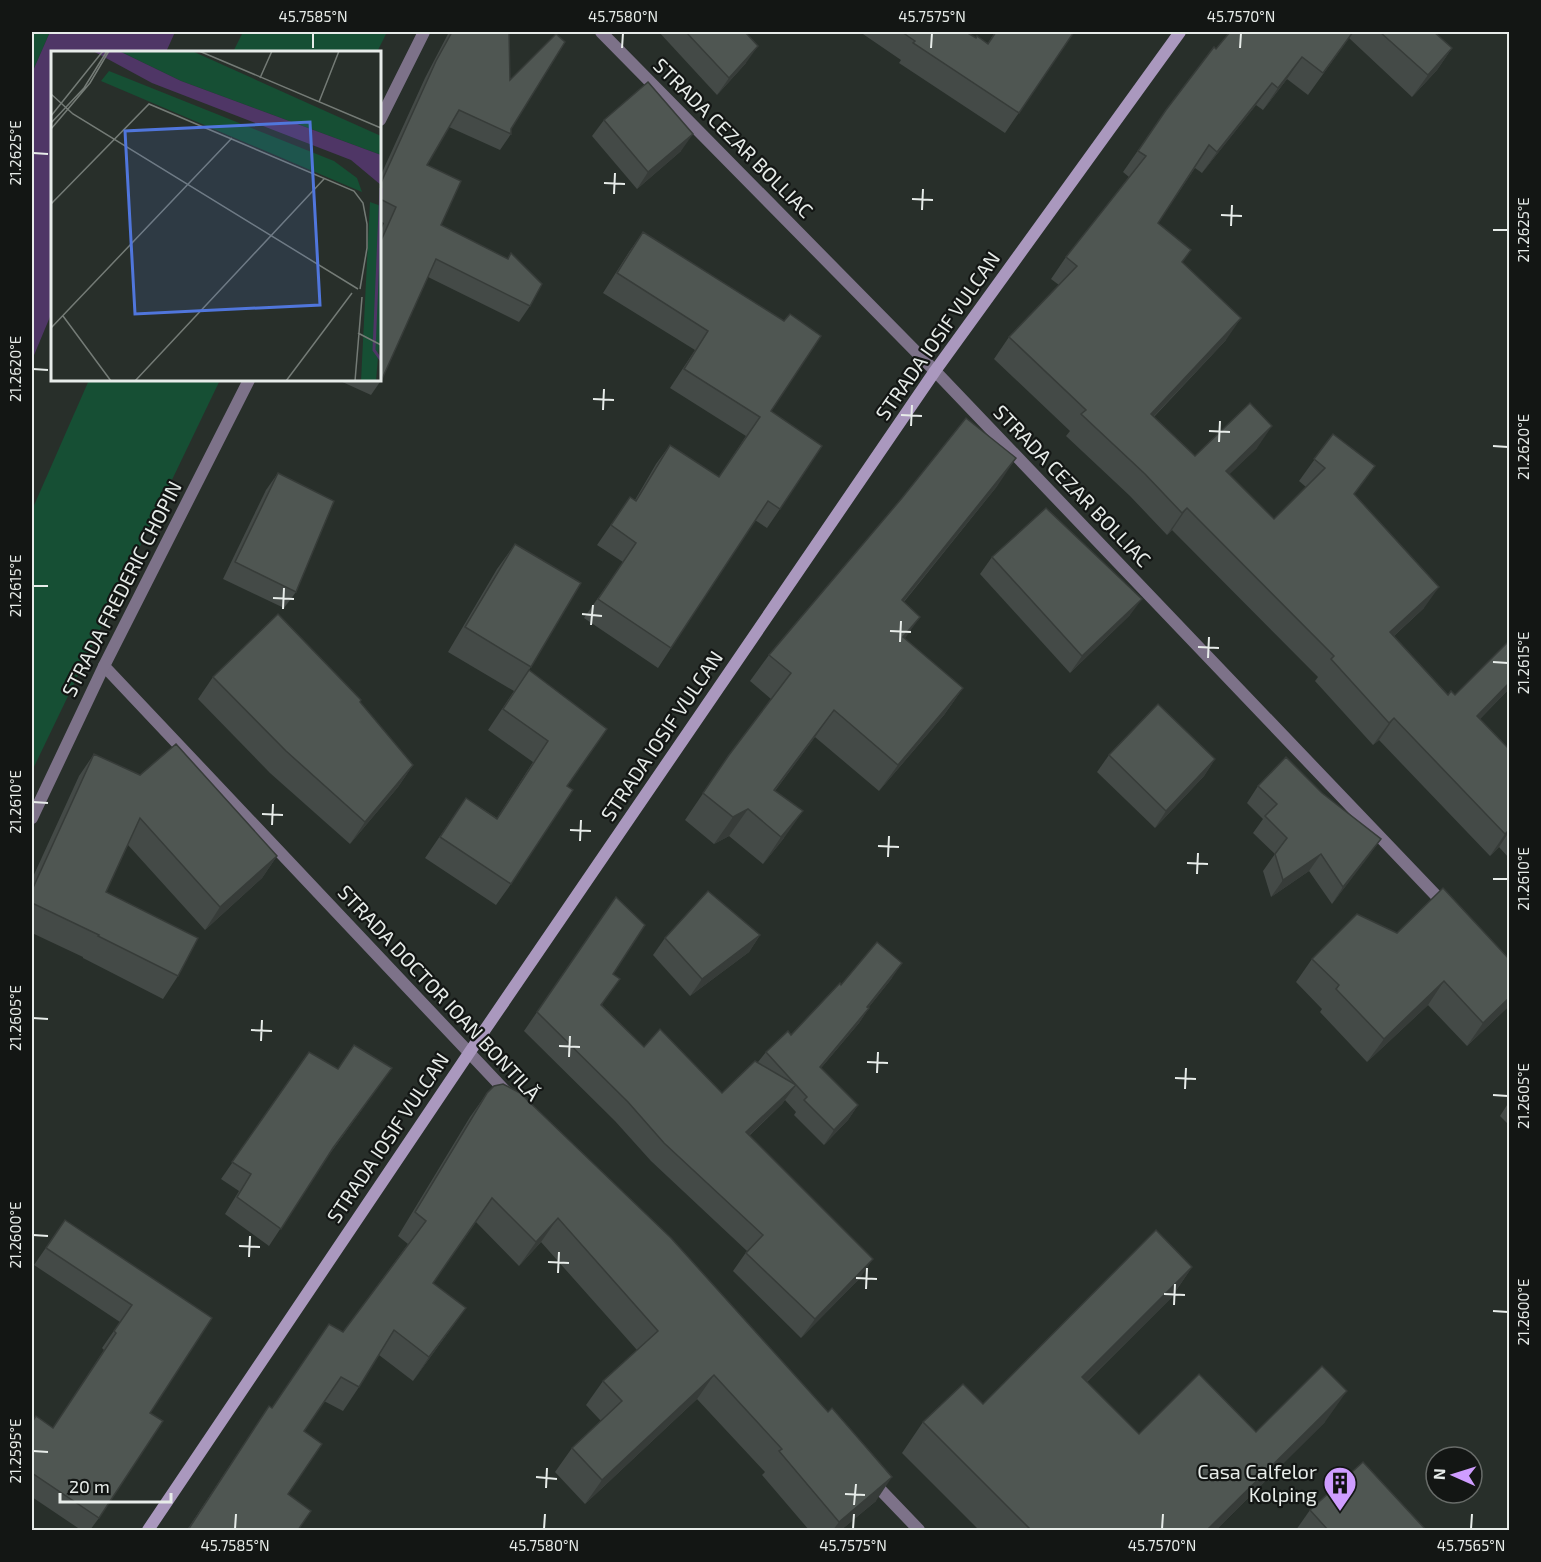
<svg xmlns="http://www.w3.org/2000/svg" width="1541" height="1562" font-family="'Exo 2',sans-serif">
<style>
.green{fill:#164f34}
.water{fill:#4f3666}
.lines{fill:none;stroke-linecap:round;stroke-linejoin:round}
.street{stroke:#7d7289;stroke-width:12}
.secondary{stroke:#aa98be;stroke-width:12}
.wall{fill:#444a47}
.shaded-wall{fill:#373c39}
.building{fill:#4f5652;stroke:#373c39;stroke-width:1.5}
.ticks{fill:none;stroke:#e7ece9;stroke-width:2}
.labels{text-anchor:middle;stroke-width:4.5;stroke-linejoin:round;paint-order:stroke}
.street-label{font-size:20px;fill:#e7ece9;stroke:#131614}
.poi-label{font-size:20px;fill:#e7ece9;stroke:#131614;text-anchor:end}
.inset-river{fill:none;stroke:#4f3666;stroke-width:3}
.inset-road{fill:none;stroke:#747b76;stroke-width:1.5}
.view{fill:#5076dc;fill-opacity:0.15;stroke:#5076dc;stroke-width:3}
.inset-edge{fill:none;stroke:#e7ece9;stroke-width:3}
.neatline{fill:none;stroke:#e7ece9;stroke-width:2}
.ticks-label{font-size:15px;text-anchor:middle;fill:#e7ece9}
</style>
<rect width="100%" height="100%" fill="#282f2a"/>
<!-- green -->
<g class="green">
<polygon points="32,32 50,32 32,73"/>
<polygon points="243,32 387,32 377,52 233,52"/>
<polygon points="89,380 220,380 32,771 32,510"/>
</g>
<!-- water -->
<polygon class="water" points="50,32 175,32 166,52 52,52 52,312 32,360 32,73"/>
<g class="lines">
<!-- street -->
<g class="street">
<polyline points="601,32 935,371 1446,906"/>
<polyline points="380,120 424,32"/>
<polyline points="104,666 511,1097"/>
<polyline points="32,818 104,666 249,380"/>
<polyline points="872,1481 919,1530"/>
</g>
<!-- secondary -->
<polyline class="secondary" points="148,1530 469,1053 935,371 1180,32"/>
</g>
<!-- wall -->
<g class="wall">
<polygon points="449,32 509,32 511,134 500,150 449,127 427,165 441,225 507,259 511,253 530,306 519,322 428,277 382,379 371,395 338,380 380,380 380,233 384,223 380,221 380,177 425,78"/>
<polygon points="659,32 745,32 746,63 717,95"/>
<polygon points="860,32 966,32 976,38 988,43 995,32 1074,32 1005,133 899,63 901,60"/>
<polygon points="1230,32 1434,32 1452,48 1437,70 1412,97 1349,38 1308,95 1287,79 1263,110 1256,105 1202,173 1195,168 1158,223 1182,262 1226,340 1154,417 1195,456 1257,448 1229,474 1274,519 1306,487 1299,481 1333,434 1355,495 1424,608 1394,636 1448,695 1455,695 1509,641 1509,689 1480,719 1509,749 1509,858 1499,847 1490,856 1379,740 1373,745 1315,681 1318,677 1172,530 1167,535 1130,496 1066,436 1070,431 994,359 1009,337 1059,285 1051,279 1066,257 1129,177 1123,172 1166,110"/>
<polygon points="604,120 681,151 637,189 592,136"/>
<polygon points="643,232 771,411 780,509 767,528 755,520 658,668 584,618 623,562 597,545 630,497 635,500 656,464 670,445 719,477 746,436 670,388 695,350 603,293 629,252"/>
<polygon points="278,473 296,592 284,608 223,579 266,490"/>
<polygon points="998,485 904,602 905,639 963,688 944,715 879,791 815,737 775,791 784,838 763,864 729,836 714,844 685,820 729,755 771,699 750,681 769,655"/>
<polygon points="515,544 581,583 529,670 567,786 511,884 496,905 425,858 466,798 497,818 533,762 488,730 514,691 448,652 497,569"/>
<polygon points="992,557 1130,615 1070,673 980,574"/>
<polygon points="213,677 360,702 413,765 398,787 350,844 270,773 198,699"/>
<polygon points="94,754 277,856 262,878 205,930 128,845 106,892 178,976 163,999 83,958 83,957 32,933 32,879 79,776"/>
<polygon points="1109,755 1215,759 1204,776 1155,828 1097,772"/>
<polygon points="1258,786 1322,793 1381,839 1332,904 1309,871 1271,897 1263,871 1275,854 1253,833 1263,819 1247,803"/>
<polygon points="616,897 613,974 602,1005 644,1047 722,1093 758,1062 766,1052 791,1035 841,985 892,978 868,1008 869,1008 859,1023 821,1068 858,1105 848,1120 824,1145 794,1115 796,1112 785,1100 782,1104 749,1136 860,1278 801,1338 733,1271 747,1251 651,1161 615,1121 524,1031"/>
<polygon points="1357,914 1509,1006 1467,1046 1428,1005 1367,1062 1320,1012 1322,1009 1296,982 1312,959"/>
<polygon points="760,935 749,952 690,996 653,955 665,938"/>
<polygon points="309,1052 338,1069 392,1068 329,1155 269,1246 225,1214 239,1191 221,1179"/>
<polygon points="487,1093 876,1501 841,1530 809,1530 762,1475 765,1472 697,1399 585,1504 555,1472 572,1448 601,1421 586,1405 603,1381 637,1350 541,1242 519,1266 476,1222 433,1283 466,1308 413,1381 379,1355 359,1387 343,1411 324,1401 304,1431 288,1494 298,1530 187,1530 253,1430 269,1406 272,1408 329,1324 343,1332 408,1244 398,1236 470,1117"/>
<polygon points="1509,1102 1509,1125 1500,1116"/>
<polygon points="65,1220 212,1318 150,1413 99,1518 90,1530 81,1530 32,1497 32,1422 53,1428 104,1350 102,1348 120,1322 34,1265"/>
<polygon points="1192,1267 1171,1298 1087,1382 1139,1434 1256,1432 1325,1422 1216,1530 979,1530 902,1453 923,1422 983,1404"/>
<polygon points="1310,1510 1426,1530 1296,1530"/>
</g>
<!-- shaded-wall -->
<g class="shaded-wall">
<polygon points="758,46 746,63 717,95 729,78"/>
<polygon points="1452,48 1437,70 1412,97 1428,75"/>
<polygon points="1302,57 1287,79 1263,110 1278,88"/>
<polygon points="1272,83 1256,105 1202,173 1217,152"/>
<polygon points="693,134 681,151 637,189 648,172"/>
<polygon points="1241,318 1226,340 1135,436 1151,414"/>
<polygon points="1272,426 1257,448 1211,492 1226,471"/>
<polygon points="1016,458 998,485 883,627 902,600"/>
<polygon points="1187,508 1172,530 1167,535 1182,513"/>
<polygon points="1439,587 1424,608 1375,653 1390,632"/>
<polygon points="1142,599 1130,615 1070,673 1082,656"/>
<polygon points="920,617 901,644 903,637"/>
<polygon points="1509,683 1509,689 1461,738 1477,716"/>
<polygon points="963,688 944,715 879,791 898,765"/>
<polygon points="834,710 815,737 755,817 774,790"/>
<polygon points="1394,718 1379,740 1373,745 1389,723"/>
<polygon points="1215,759 1204,776 1155,828 1166,811"/>
<polygon points="413,765 398,787 350,844 365,822"/>
<polygon points="748,809 729,836 714,844 733,817"/>
<polygon points="803,811 784,838 763,864 781,837"/>
<polygon points="1509,830 1509,832 1499,847 1490,856 1505,834"/>
<polygon points="1381,839 1369,856 1332,904 1343,887"/>
<polygon points="1321,854 1309,871 1271,897 1283,880"/>
<polygon points="277,856 262,878 205,930 220,907"/>
<polygon points="760,935 749,952 690,996 702,979"/>
<polygon points="902,963 892,978 857,1022 867,1007"/>
<polygon points="1444,981 1428,1005 1367,1062 1384,1039"/>
<polygon points="1509,998 1509,1006 1467,1046 1483,1023"/>
<polygon points="869,1008 859,1023 809,1082 820,1067"/>
<polygon points="796,1085 782,1104 732,1151 746,1132"/>
<polygon points="858,1105 848,1120 824,1145 834,1130"/>
<polygon points="558,1218 541,1242 519,1266 536,1242"/>
<polygon points="873,1259 860,1278 801,1338 815,1319"/>
<polygon points="1192,1267 1171,1298 1060,1408 1082,1377"/>
<polygon points="466,1308 449,1331 413,1381 429,1357"/>
<polygon points="714,1375 697,1399 585,1504 602,1480"/>
<polygon points="1347,1391 1325,1422 1216,1530 1207,1530"/>
<polygon points="892,1477 876,1501 841,1530 833,1530 839,1522"/>
</g>
<!-- building -->
<g class="building">
<polygon points="452,32 509,32 510,80 556,34 565,42 511,129 511,134 459,110 427,165 461,181 441,225 508,259 511,253 542,284 530,306 436,259 382,379 380,377 380,243 396,207 380,199 380,185 436,61"/>
<polygon points="686,32 745,32 758,46 729,78"/>
<polygon points="902,32 966,32 976,38 977,36 988,44 996,32 1074,32 1019,113 913,43 915,41"/>
<polygon points="1230,32 1353,32 1323,73 1302,57 1278,88 1272,83 1217,152 1209,145 1158,223 1191,250 1182,262 1241,318 1151,414 1195,456 1250,403 1272,426 1226,471 1274,519 1325,468 1314,459 1333,434 1375,466 1354,494 1439,587 1390,632 1448,695 1451,691 1455,695 1509,641 1509,683 1477,716 1509,749 1509,830 1505,834 1394,718 1389,723 1331,659 1334,656 1187,508 1182,513 1145,474 1081,414 1086,410 1009,337 1077,266 1066,257 1146,156 1138,151 1166,110 1214,47 1216,49"/>
<polygon points="1380,32 1434,32 1452,48 1428,75"/>
<polygon points="648,82 693,134 648,172 604,120"/>
<polygon points="643,232 784,321 790,314 821,336 771,411 822,446 780,509 768,501 671,648 598,599 636,543 611,525 630,497 636,501 670,445 719,477 760,417 684,369 708,331 617,273"/>
<polygon points="966,418 1016,458 902,600 920,617 903,637 963,688 898,765 834,710 774,790 803,811 781,837 748,809 733,817 703,793 729,755 791,673 769,655 902,498"/>
<polygon points="278,473 334,501 296,592 235,562"/>
<polygon points="1046,508 1142,599 1082,656 992,557"/>
<polygon points="515,544 581,583 531,667 465,627"/>
<polygon points="278,614 361,700 360,702 413,765 365,822 286,751 213,677"/>
<polygon points="529,670 607,729 567,786 573,790 511,884 440,837 466,798 497,819 548,741 503,709"/>
<polygon points="1158,704 1215,759 1166,811 1109,755"/>
<polygon points="176,744 277,856 220,907 140,818 106,892 198,938 178,976 98,936 99,935 32,903 32,890 94,754 140,775"/>
<polygon points="1286,757 1322,793 1381,839 1343,887 1321,854 1283,880 1275,854 1287,838 1265,816 1277,804 1258,786"/>
<polygon points="1443,888 1509,959 1509,998 1483,1023 1444,981 1384,1039 1336,989 1339,985 1312,959 1357,914 1397,933"/>
<polygon points="708,891 760,935 702,979 665,938"/>
<polygon points="616,897 645,925 613,974 620,979 601,1005 644,1047 660,1029 722,1093 755,1061 796,1085 746,1132 873,1259 815,1319 746,1253 763,1235 664,1143 628,1102 537,1012"/>
<polygon points="877,942 902,963 867,1007 869,1008 820,1067 858,1105 834,1130 804,1100 807,1097 766,1052 788,1031 791,1035 840,983 841,985"/>
<polygon points="354,1045 392,1068 333,1148 281,1229 237,1197 251,1174 232,1162 309,1052 338,1069"/>
<polygon points="503,1084 520,1093 671,1238 828,1412 832,1408 892,1477 839,1522 779,1451 782,1449 714,1375 602,1480 572,1448 622,1401 603,1381 658,1331 558,1218 536,1242 492,1198 433,1283 466,1308 429,1357 394,1330 359,1387 341,1377 304,1431 322,1444 288,1494 311,1511 298,1530 264,1530 262,1529 261,1530 188,1530 269,1406 272,1408 329,1324 343,1332 426,1221 415,1212 487,1093 494,1086"/>
<polygon points="65,1220 212,1318 150,1413 163,1421 99,1518 32,1473 32,1422 36,1416 53,1428 116,1333 114,1331 132,1305 46,1248"/>
<polygon points="1156,1230 1192,1267 1082,1377 1139,1434 1199,1374 1256,1432 1322,1366 1347,1391 1207,1530 1031,1530 923,1422 963,1384 983,1404"/>
<polygon points="1363,1462 1426,1530 1328,1530 1310,1510"/>
</g>
<!-- ticks -->
<path class="ticks" d="M313,48V33M622,48L623,33M931,48L932,33M1240,48L1241,33M33,153L48,154M604,183L625,184M614,194L615,173M912,199L933,200M922,210L923,189M1221,215L1242,216M1231,226L1232,205M1493,230H1508M33,369L48,370M593,399L614,400M603,410L604,389M901,415L922,416M911,426L912,405M1209,431L1230,432M1219,442L1220,421M1493,446L1508,447M33,586H48M273,598L294,599M283,609L284,588M582,614L602,616M591,625L593,605M890,631L911,632M900,642L901,621M1198,647L1219,648M1208,658L1209,637M1493,662L1508,663M33,802L48,803M262,814L283,815M272,825L273,804M570,830L591,831M580,841L581,820M878,846L899,847M888,857L889,836M1187,863L1208,864M1197,874L1198,853M1493,879H1508M33,1018L48,1019M251,1030L272,1031M261,1041L262,1020M559,1046L580,1047M569,1057L570,1036M867,1062L888,1063M877,1073L878,1052M1175,1078L1196,1079M1185,1089L1186,1068M1493,1095L1508,1096M33,1235L48,1236M239,1246L260,1247M249,1257L250,1236M548,1262L569,1263M558,1273L559,1252M856,1278L877,1279M866,1289L867,1268M1164,1294L1185,1295M1174,1305L1175,1284M1493,1311L1508,1312M33,1451L48,1452M536,1477L557,1479M546,1488L547,1468M845,1494L865,1495M854,1505L856,1484M235,1529L236,1514M544,1529L545,1514M853,1529L854,1514M1162,1529L1163,1514M1471,1529L1472,1514"/>
<!-- icons -->
<defs>
<symbol id="building-pin" viewBox="-11 -11 22 30"><path d="M0 17L-7.5 6A9.5 9.5 0 1 1 7.5 6Z" fill="#cf9dff" stroke="#131614"/><path d="M-4-6H4V6H1V3H-1V6H-4ZM-2.5-4.3h1.7v1.8h-1.7ZM.8-4.3h1.7v1.8H.8ZM-2.5-1h1.7V.8h-1.7ZM.8-1h1.7V.8H.8Z" fill="#111"/></symbol>
</defs>
<g fill-rule="evenodd">
<use href="#building-pin" x="1321" y="1464" width="38" height="52"/>
</g>
<g class="labels">
<!-- street labels -->
<g class="street-label">
<text transform="translate(733 138) rotate(45)" y="7">STRADA CEZAR BOLLIAC</text>
<text transform="translate(938 336) rotate(-55)" y="7">STRADA IOSIF VULCAN</text>
<text transform="translate(1072 486) rotate(46)" y="7">STRADA CEZAR BOLLIAC</text>
<text transform="translate(122 589) rotate(-63)" y="7">STRADA FREDERIC CHOPIN</text>
<text transform="translate(662 736) rotate(-56)" y="7">STRADA IOSIF VULCAN</text>
<text transform="translate(439 993) rotate(47)" y="7">STRADA DOCTOR IOAN BONTILĂ</text>
<text transform="translate(388 1138) rotate(-56)" y="7">STRADA IOSIF VULCAN</text>
</g>
<!-- poi labels -->
<g class="poi-label">
<text x="1317" y="1479">Casa Calfelor<tspan x="1317" dy="23">Kolping</tspan></text>
</g>
</g>
<!-- overview -->
<g transform="translate(51 51)">
<rect width="330" height="330" fill="#282f2a"/>
<path d="M68,0H141L330,85V104L130,30ZM58,20L283,110L306,127L311,141L50,30ZM319,151L330,155V270L325,330H310Z" fill="#164f34"/>
<path d="M42,0H68L130,30L330,104V134L300,109L101,32Z" fill="#4f3666"/>
<path class="inset-river" d="M330,137L323,299L330,309"/>
<path class="inset-road" d="M148,0L330,77M209,27L221,0M0,43L22,63L307,238M268,51L288,0M0,65L52,0M0,72L33,37L56,0M0,78L39,32L58,0M0,153L98,53L303,140L312,152L316,173V197L309,238M12,265L60,330M0,277L181,87M307,282L330,294M84,330L273,128M235,330L301,242M304,330L311,246"/>
<path class="view" d="M259,71L269,254L84,263L74,80Z"/>
<rect width="330" height="330" class="inset-edge"/>
</g>
<!-- border -->
<rect width="1541" height="1562" fill="none" stroke="#131614" stroke-width="66"/>
<!-- north arrow -->
<g transform="translate(1454 1475) rotate(273)"><circle r="28" fill="#131614" stroke="#686c69" stroke-width="1.5"/>
<path d="M0-4.5L10 22L0 15L-10 22Z" fill="#cf9dff"/>
<text y="-9" font-size="16" font-weight="bold" text-anchor="middle" fill="#e7ece9">N</text>
</g>
<!-- scale -->
<path d="M60 1493v9h111v-9" fill="none" stroke="#e7ece9" stroke-width="3"/>
<text x="69" y="1493" font-size="18" fill="#e7ece9" stroke="#131614" stroke-width="4.5" paint-order="stroke">20 m</text>
<rect x="33" y="33" width="1475" height="1496" class="neatline"/>
<g class="ticks-label">
<text x="313" y="22">45.7585°N</text>
<text x="623" y="22">45.7580°N</text>
<text x="932" y="22">45.7575°N</text>
<text x="1241" y="22">45.7570°N</text>
<text transform="translate(16 153) rotate(-90)" y="5">21.2625°E</text>
<text transform="translate(1524 230) rotate(-90)" y="5">21.2625°E</text>
<text transform="translate(16 369) rotate(-90)" y="5">21.2620°E</text>
<text transform="translate(1524 447) rotate(-90)" y="5">21.2620°E</text>
<text transform="translate(16 586) rotate(-90)" y="5">21.2615°E</text>
<text transform="translate(1524 663) rotate(-90)" y="5">21.2615°E</text>
<text transform="translate(16 802) rotate(-90)" y="5">21.2610°E</text>
<text transform="translate(1524 879) rotate(-90)" y="5">21.2610°E</text>
<text transform="translate(16 1018) rotate(-90)" y="5">21.2605°E</text>
<text transform="translate(1524 1096) rotate(-90)" y="5">21.2605°E</text>
<text transform="translate(16 1235) rotate(-90)" y="5">21.2600°E</text>
<text transform="translate(1524 1312) rotate(-90)" y="5">21.2600°E</text>
<text transform="translate(16 1451) rotate(-90)" y="5">21.2595°E</text>
<text x="235" y="1551">45.7585°N</text>
<text x="544" y="1551">45.7580°N</text>
<text x="853" y="1551">45.7575°N</text>
<text x="1162" y="1551">45.7570°N</text>
<text x="1471" y="1551">45.7565°N</text>
</g>
</svg>
